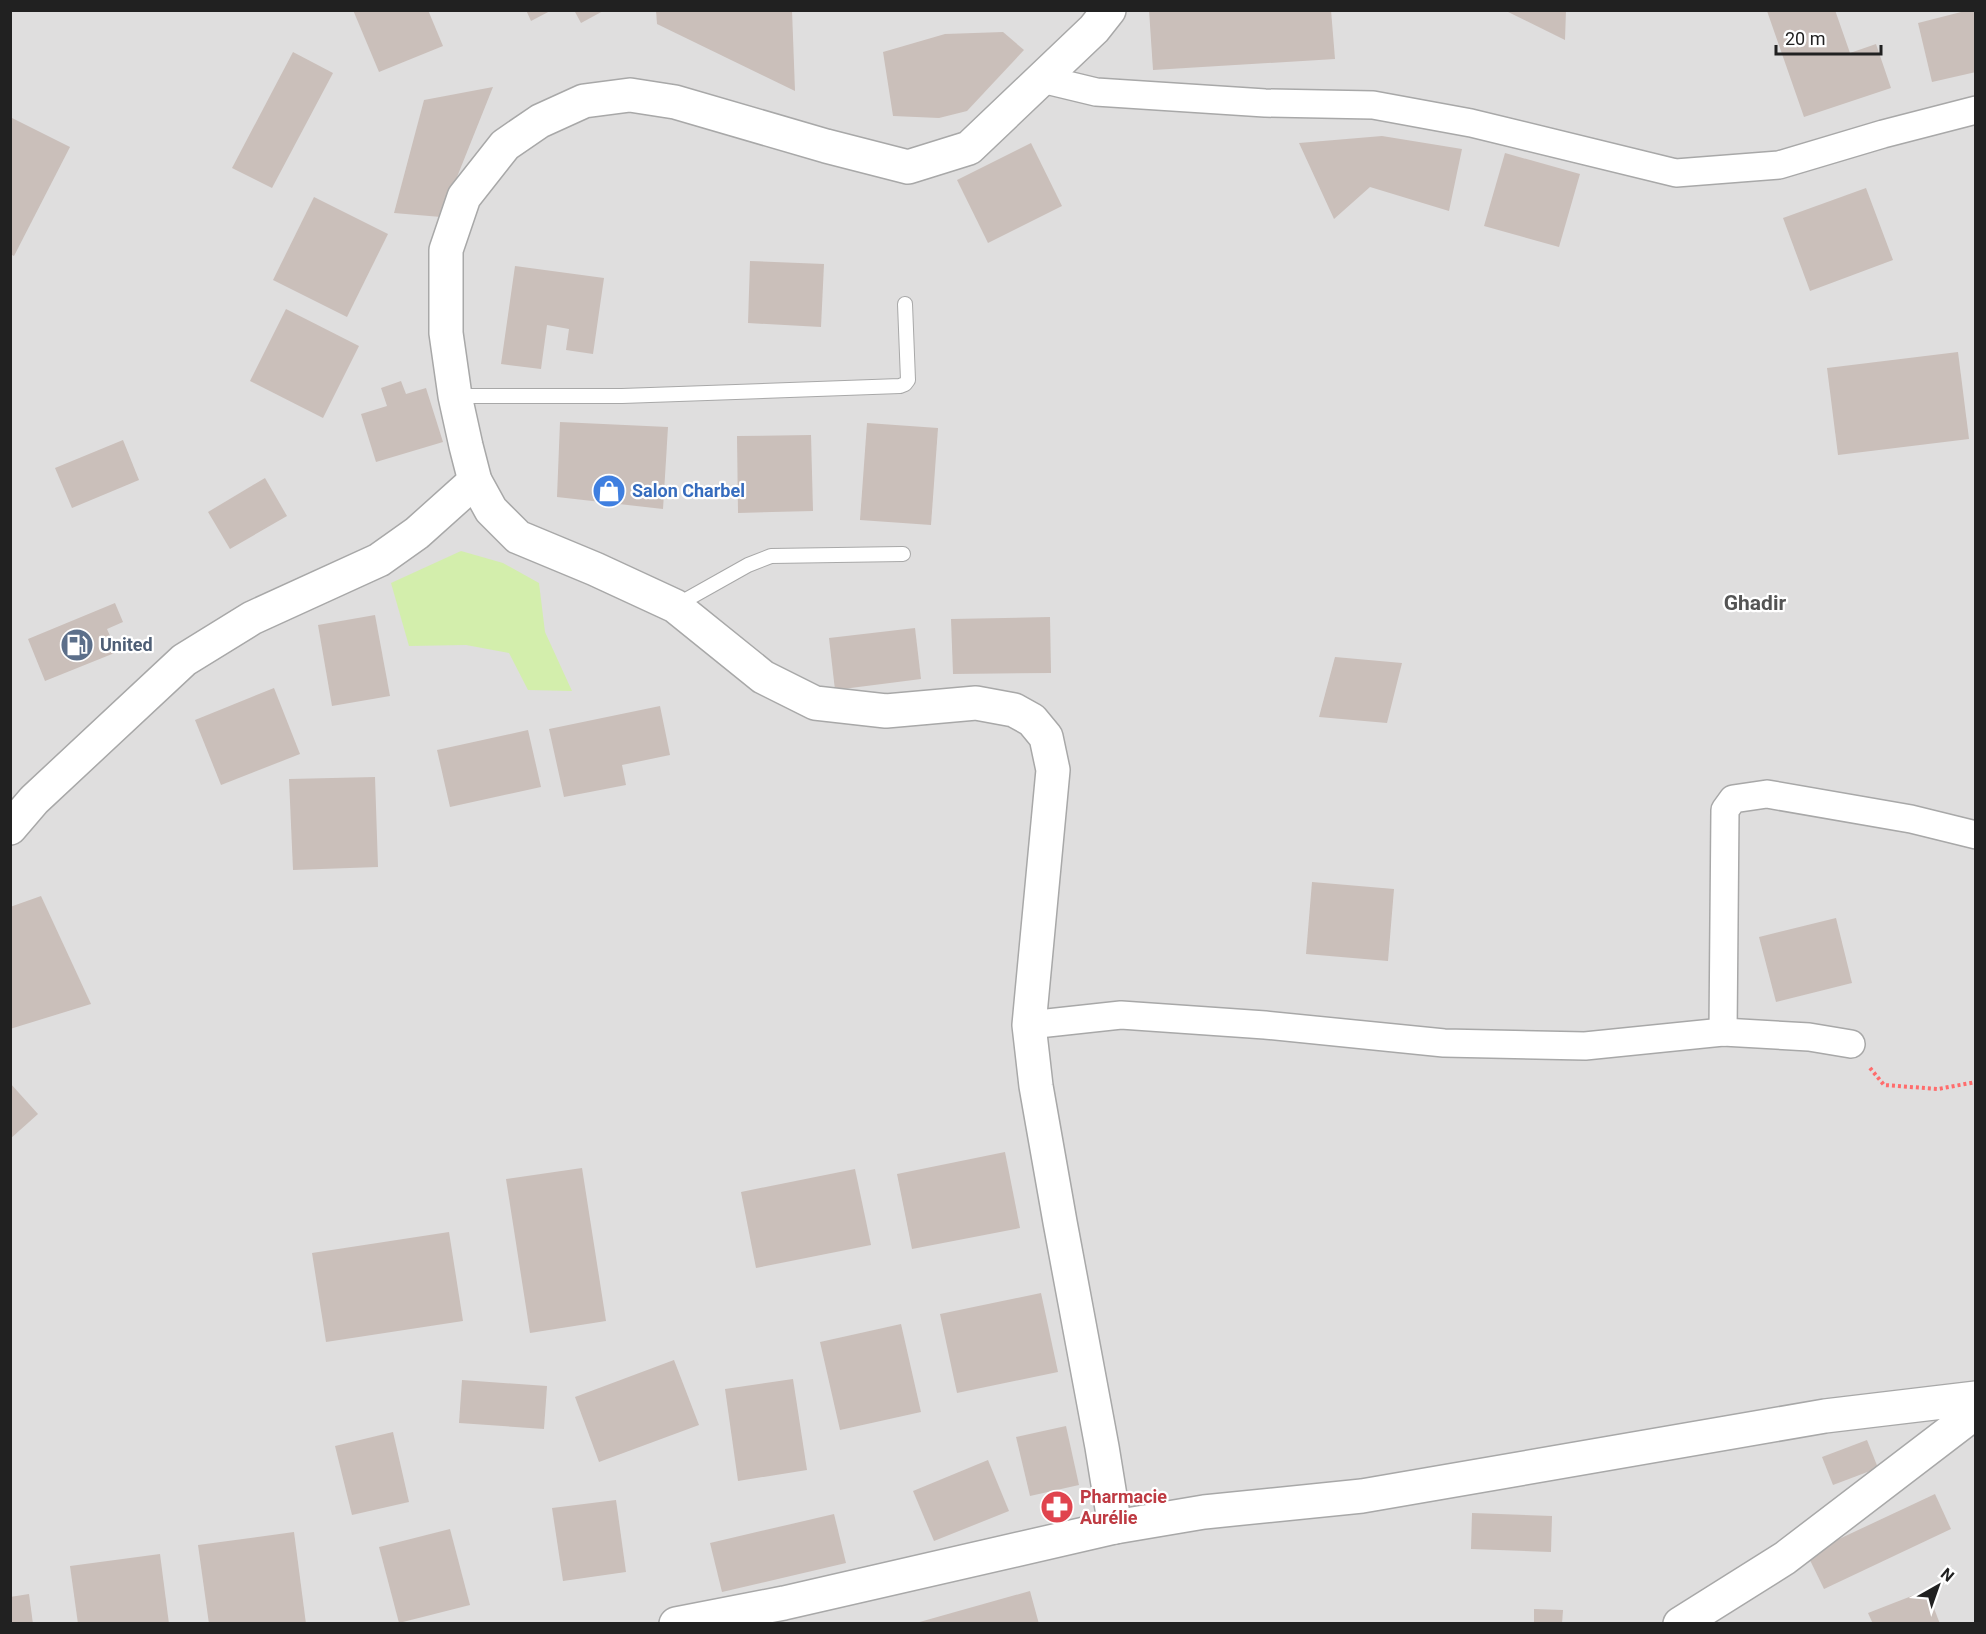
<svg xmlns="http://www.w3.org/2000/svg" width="1986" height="1634" font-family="Roboto,sans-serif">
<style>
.residential{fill:#dfdede}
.grass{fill:#d3eeac}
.building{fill:#cabfba}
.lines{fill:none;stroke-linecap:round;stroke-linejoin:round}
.service-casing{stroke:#a8a8a8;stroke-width:16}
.minor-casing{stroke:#a8a8a8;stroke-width:30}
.tertiary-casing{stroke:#a8a8a8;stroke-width:36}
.path{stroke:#ff6c6c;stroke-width:4;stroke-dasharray:3 3;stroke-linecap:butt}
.service{stroke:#fff;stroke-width:14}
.minor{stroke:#fff;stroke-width:27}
.tertiary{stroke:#fff;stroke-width:33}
.labels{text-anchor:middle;stroke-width:4.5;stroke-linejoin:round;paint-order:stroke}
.shop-label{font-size:18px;font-weight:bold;fill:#366cbe;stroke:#fff;text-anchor:start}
.service-label{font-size:18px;font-weight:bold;fill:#4e5e75;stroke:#fff;text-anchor:start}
.health-label{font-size:18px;font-weight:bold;fill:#be3a42;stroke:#fff;text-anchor:start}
.quarter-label{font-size:21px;font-weight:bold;fill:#545454;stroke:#fff}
</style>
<rect width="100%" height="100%" fill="#f2eee8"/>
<!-- residential -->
<rect class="residential" x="11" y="11" width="1964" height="1612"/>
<!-- grass -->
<polygon class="grass" points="461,551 503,563 539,583 545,632 572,691 528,690 509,653 466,645 409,646 391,583"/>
<!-- building -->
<g class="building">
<polygon points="353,10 428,10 443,46 379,72"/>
<polygon points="526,10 552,10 531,21"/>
<polygon points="574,10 605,10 581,23"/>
<polygon points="656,10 792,10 795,91 657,24"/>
<polygon points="1149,10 1331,10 1335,59 1153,70"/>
<polygon points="1504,10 1566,10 1565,40"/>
<polygon points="1769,10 1835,10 1850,53 1876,44 1891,88 1804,117 1767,11"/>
<polygon points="1969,10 1976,10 1976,72 1932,82 1918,23"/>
<polygon points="1003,32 1024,50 967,111 939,118 893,116 883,52 945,34"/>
<polygon points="293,52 333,73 272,188 232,168"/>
<polygon points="493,87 441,217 394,213 424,100"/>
<polygon points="10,117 70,147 14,256 10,254"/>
<polygon points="1382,136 1462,149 1449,211 1370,187 1334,219 1299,143"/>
<polygon points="1031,143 1062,206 988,243 957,180"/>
<polygon points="1505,153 1580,174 1559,247 1484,226"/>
<polygon points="1866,188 1893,260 1810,291 1783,218"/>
<polygon points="314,197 388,234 347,317 273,280"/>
<polygon points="750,261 824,264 821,327 748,323"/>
<polygon points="515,266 604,278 593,354 566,350 569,329 547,325 541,369 501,364"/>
<polygon points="286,309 359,346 323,418 250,381"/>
<polygon points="1958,352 1969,439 1838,455 1827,368"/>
<polygon points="401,381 406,394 426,388 443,442 376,462 361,414 387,406 381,388"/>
<polygon points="560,422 668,427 663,509 557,497"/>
<polygon points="867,423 938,428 931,525 860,520"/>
<polygon points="811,435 813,511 738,513 737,436"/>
<polygon points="123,440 139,480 72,508 55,468"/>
<polygon points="265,478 287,516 230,549 208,512"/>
<polygon points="115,603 123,622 107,629 117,652 45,681 28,639"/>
<polygon points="375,615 390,696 332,706 318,625"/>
<polygon points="1050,617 1051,673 953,674 951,619"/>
<polygon points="915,628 921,679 835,690 829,638"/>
<polygon points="1335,657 1402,663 1387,723 1319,717"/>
<polygon points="274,688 300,754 221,785 195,720"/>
<polygon points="660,706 670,755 622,765 626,785 564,797 549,729"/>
<polygon points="528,730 541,787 450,807 437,750"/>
<polygon points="375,777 378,867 293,870 289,779"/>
<polygon points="1312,882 1394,889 1388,961 1306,954"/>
<polygon points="41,896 91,1004 10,1029 10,907"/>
<polygon points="1836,918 1852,983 1776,1002 1759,937"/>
<polygon points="10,1083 38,1114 10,1139"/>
<polygon points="1005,1152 1020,1228 912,1249 897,1174"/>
<polygon points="582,1168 606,1321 530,1333 506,1179"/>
<polygon points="855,1169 871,1245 756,1268 741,1192"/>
<polygon points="449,1232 463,1321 326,1342 312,1253"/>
<polygon points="1041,1293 1058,1372 957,1393 940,1314"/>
<polygon points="901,1324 921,1412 840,1430 820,1342"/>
<polygon points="674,1360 699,1425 599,1462 575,1397"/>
<polygon points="793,1379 807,1470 738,1481 725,1389"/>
<polygon points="462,1380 547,1386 544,1429 459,1423"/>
<polygon points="1066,1426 1079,1485 1030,1496 1016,1437"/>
<polygon points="393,1432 409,1502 352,1515 335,1446"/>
<polygon points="1867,1440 1878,1468 1833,1485 1822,1457"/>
<polygon points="988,1460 1009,1511 934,1541 913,1491"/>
<polygon points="1935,1494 1951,1529 1824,1589 1807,1554"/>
<polygon points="616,1500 626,1572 563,1581 552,1508"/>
<polygon points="1472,1513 1552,1516 1551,1552 1471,1549"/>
<polygon points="834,1514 846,1563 722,1592 710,1543"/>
<polygon points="450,1529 470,1605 399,1623 379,1547"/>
<polygon points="294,1532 306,1624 209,1624 198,1545"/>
<polygon points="160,1554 169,1624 78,1624 70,1566"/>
<polygon points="1927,1590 1940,1624 1873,1624 1868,1613"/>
<polygon points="1030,1591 1039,1624 916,1624 916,1623"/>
<polygon points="29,1594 33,1624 10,1624 10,1597"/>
<polygon points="1534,1609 1563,1610 1562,1624 1534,1624"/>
</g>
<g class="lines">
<defs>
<g id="service">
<polyline points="455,396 622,396 900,386 905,384 908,380 905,304"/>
<polyline points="675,606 748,565 771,556 903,554"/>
</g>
<g id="minor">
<polyline points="1042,79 1096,92 1265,103 1373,105 1471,123 1676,173 1779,165 1883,134 1976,110"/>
<polyline points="1029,1025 1121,1015 1265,1025 1444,1043 1585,1046 1723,1032 1809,1037 1851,1044"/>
<polyline points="1723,1032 1725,810 1733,799 1767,794 1911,819 1976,835"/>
</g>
<g id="tertiary">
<polyline points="1109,10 1094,29 969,148 908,167 826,146 675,102 630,95 584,101 540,121 505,145 464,197 446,250 446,333 455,396 466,446 475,481 491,510 518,537 595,569 675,606 763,677 815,703 886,711 976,703 1014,710 1032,720 1046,737 1053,770 1029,1025 1036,1086 1060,1222 1102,1447 1115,1527"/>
<polyline points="10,828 34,800 184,660 252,618 379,560 417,533 475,481"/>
<polyline points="676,1624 784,1603 1115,1527 1204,1512 1362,1496 1825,1416 1976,1398"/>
<polyline points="1680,1624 1785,1558 1976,1412"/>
</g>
</defs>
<!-- service casing -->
<use href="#service" class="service-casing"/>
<!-- minor casing -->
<use href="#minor" class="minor-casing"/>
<!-- tertiary casing -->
<use href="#tertiary" class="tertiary-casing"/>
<!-- path -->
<polyline class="path" points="1870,1068 1884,1085 1938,1089 1976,1082"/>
<!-- service -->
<use href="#service" class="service"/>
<!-- minor -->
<use href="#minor" class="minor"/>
<!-- tertiary -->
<use href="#tertiary" class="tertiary"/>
</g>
<!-- icons -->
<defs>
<symbol id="shop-disc" viewBox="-11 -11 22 22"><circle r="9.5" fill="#3f7fe0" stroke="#fff"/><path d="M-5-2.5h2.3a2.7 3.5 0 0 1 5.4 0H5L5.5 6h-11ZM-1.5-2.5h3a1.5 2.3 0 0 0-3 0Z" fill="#fff"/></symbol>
<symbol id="fuel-disc" viewBox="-11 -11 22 22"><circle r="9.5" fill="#5c6f8a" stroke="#fff"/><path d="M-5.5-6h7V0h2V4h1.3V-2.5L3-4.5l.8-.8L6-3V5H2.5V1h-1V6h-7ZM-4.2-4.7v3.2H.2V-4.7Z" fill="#fff"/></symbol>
<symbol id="pharmacy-disc" viewBox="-11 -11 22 22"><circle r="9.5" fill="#e0444e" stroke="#fff"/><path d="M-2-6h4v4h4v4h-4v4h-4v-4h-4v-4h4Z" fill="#fff"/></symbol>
</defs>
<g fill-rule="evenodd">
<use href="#shop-disc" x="590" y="472" width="38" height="38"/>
<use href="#fuel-disc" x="58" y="626" width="38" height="38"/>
<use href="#pharmacy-disc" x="1038" y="1488" width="38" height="38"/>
</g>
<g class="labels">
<!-- shop labels -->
<g class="shop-label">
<text x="632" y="497">Salon Charbel</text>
</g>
<!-- service labels -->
<g class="service-label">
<text x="100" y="651">United</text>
</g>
<!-- health labels -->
<g class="health-label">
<text x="1080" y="1503">Pharmacie<tspan x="1080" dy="21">Aurélie</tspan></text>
</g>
<!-- quarter labels -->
<g class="quarter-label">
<text x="1755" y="610">Ghadir</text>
</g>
</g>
<!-- border -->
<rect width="1986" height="1634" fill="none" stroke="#212121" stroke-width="24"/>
<!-- north arrow -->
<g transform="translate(1938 1586) rotate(40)" stroke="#ffffff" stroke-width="4.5" paint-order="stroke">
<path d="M0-4.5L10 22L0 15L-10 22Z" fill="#212121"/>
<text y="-9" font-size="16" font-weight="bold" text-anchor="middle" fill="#212121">N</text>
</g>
<!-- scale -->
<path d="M1776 45v9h105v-9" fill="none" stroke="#212121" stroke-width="3"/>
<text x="1785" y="45" font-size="18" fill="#212121" stroke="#ffffff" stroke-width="4.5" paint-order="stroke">20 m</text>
</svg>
